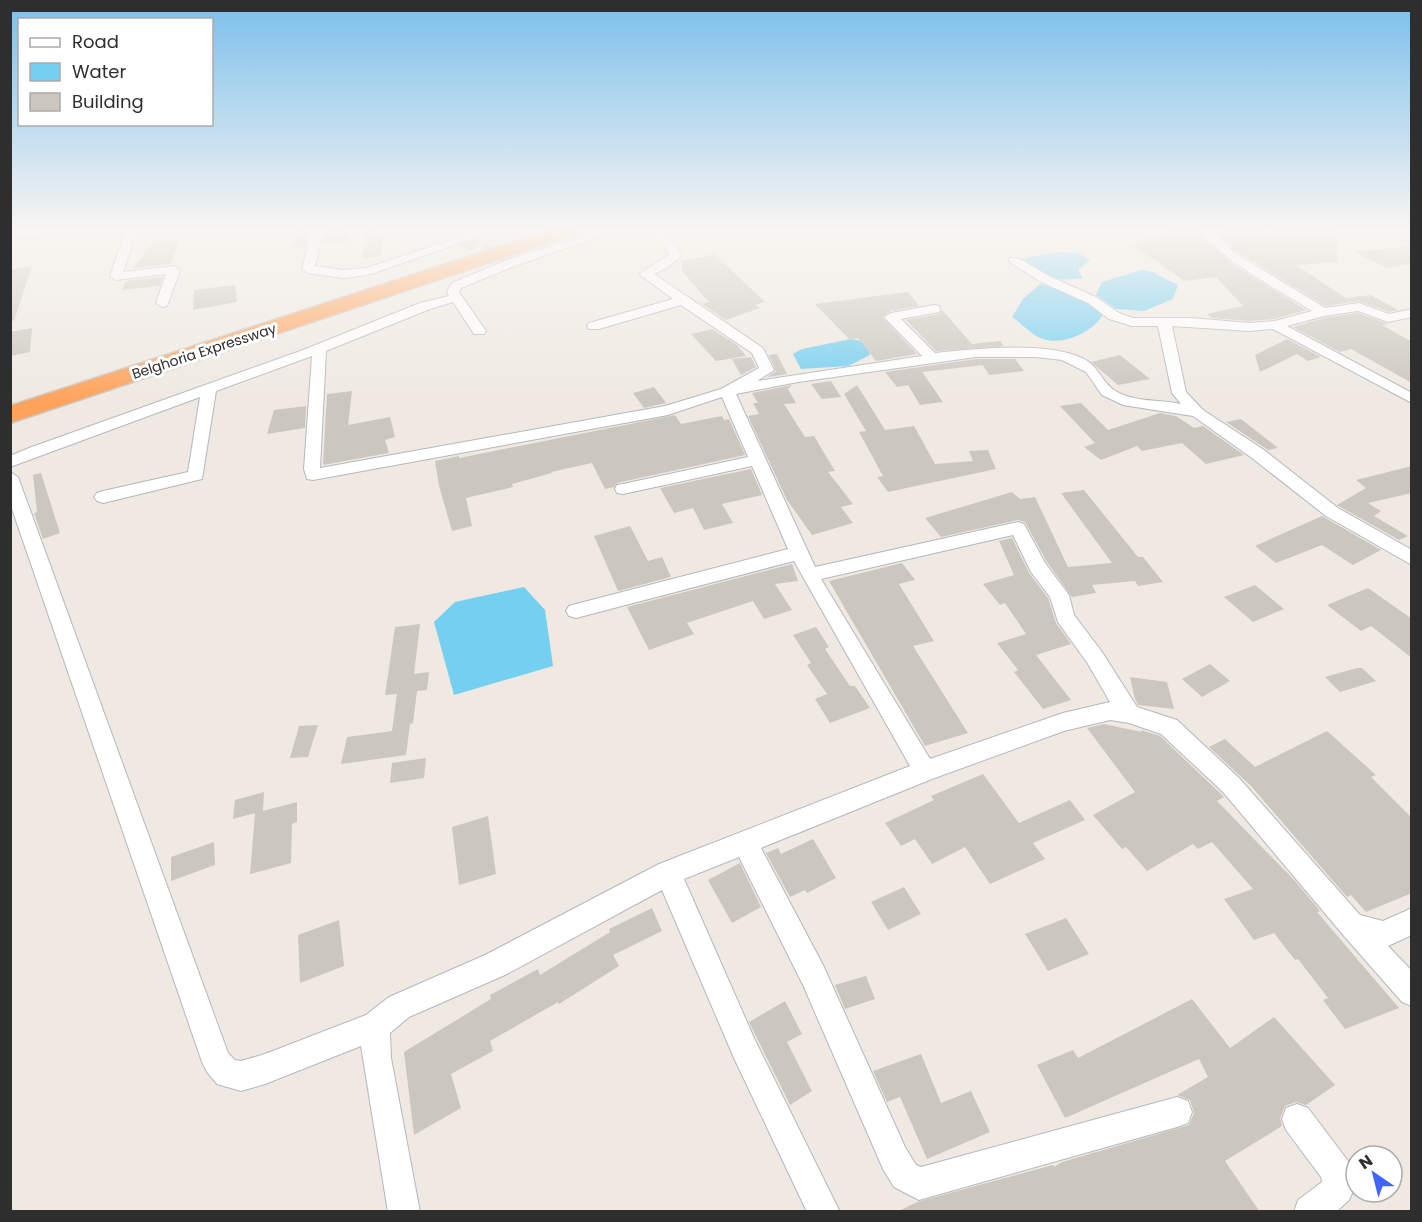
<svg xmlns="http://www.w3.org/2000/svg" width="1422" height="1222" font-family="Poppins,sans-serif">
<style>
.water{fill:#75cff0}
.building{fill:#cbc7bf}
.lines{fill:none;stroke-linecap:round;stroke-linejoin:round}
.street-tunnel{stroke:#c8c4bd;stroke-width:13;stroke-dasharray:13 7;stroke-linecap:butt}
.street-casing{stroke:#b4b7c1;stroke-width:2}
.highway-casing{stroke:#c9c9c9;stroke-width:3}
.street{fill:#fff;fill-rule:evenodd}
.highway{fill:#ffa35c;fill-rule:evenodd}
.labels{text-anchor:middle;stroke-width:6;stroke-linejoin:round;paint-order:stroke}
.far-street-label{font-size:14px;fill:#2e2e2e;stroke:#fff}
</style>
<rect width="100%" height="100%" fill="#efe9e1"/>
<!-- water -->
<g class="water">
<path d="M1059,252L1078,253L1090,260L1078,270L1083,278C1049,282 1046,279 1020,259Z"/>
<polygon points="1141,270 1152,272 1178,285 1173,299 1144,311 1116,309 1096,295 1102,282"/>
<path d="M1040,284L1075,293L1104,312C1096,331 1064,346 1043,339C1033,336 1021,323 1012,317L1023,299Z"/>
<polygon points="851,339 866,342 870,355 848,366 801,369 793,354 802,349"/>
<polygon points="524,587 545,610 553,666 454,695 434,622 455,602"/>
</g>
<!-- building -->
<g class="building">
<polygon points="295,230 310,230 305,247 292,248"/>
<polygon points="325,230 349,230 350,242 322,245"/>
<polygon points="365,230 383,230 381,256 363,258"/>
<polygon points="1170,230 1199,230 1208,243 1235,266 1306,310 1275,319 1249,321 1212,318 1207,314 1243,306 1216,277 1185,281 1132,245"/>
<polygon points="1215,230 1336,230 1338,262 1296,265 1346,298 1371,295 1398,310 1389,312 1359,301 1325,306 1235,250"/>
<polygon points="180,239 171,264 133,268 155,240"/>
<polygon points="1412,246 1412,264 1386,268 1354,252"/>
<polygon points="714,254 765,302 755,305 760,308 726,320 702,304 709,302 682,271 682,261"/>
<polygon points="32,266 14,321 10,320 10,270"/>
<polygon points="163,277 160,286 122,290 126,281"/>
<polygon points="235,285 237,302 193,310 194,290"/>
<polygon points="908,292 919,306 891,311 882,317 917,354 876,361 858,338 850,340 815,304"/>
<polygon points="942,310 972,344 1000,341 1004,346 936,351 906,320 939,314"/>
<polygon points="1358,313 1388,324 1382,325 1412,342 1412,383 1351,349 1340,352 1293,327 1324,318"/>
<polygon points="32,328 30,352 10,356 10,332"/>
<polygon points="712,329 737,345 746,356 716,361 691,334"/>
<polygon points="1287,339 1321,357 1308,361 1297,354 1260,372 1255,355"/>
<polygon points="777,354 787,374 767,377 776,371 769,355"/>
<polygon points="1120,355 1150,379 1118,385 1091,362"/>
<polygon points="751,357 756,367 741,375 732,359"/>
<polygon points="976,359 1015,359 1024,371 989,375 983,365 922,372 943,402 920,405 908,385 897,387 885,372"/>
<polygon points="831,381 841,397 822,399 811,384"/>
<polygon points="792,385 788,389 796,403 784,404 805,437 814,436 835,471 828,472 853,504 841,507 853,523 812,535 787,500 748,416 759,414 753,403 758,403 752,393"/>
<polygon points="857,385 885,430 914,426 935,464 973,461 969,451 988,450 996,469 888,492 877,477 883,476 859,432 866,431 844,394"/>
<polygon points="654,387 666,403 644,408 633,393"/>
<polygon points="352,391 348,425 390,417 395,437 385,440 389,453 323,465 327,394"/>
<polygon points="1081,403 1108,430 1160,413 1176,416 1194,428 1203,426 1244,455 1206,464 1182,443 1142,451 1137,446 1101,460 1084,447 1095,443 1060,406"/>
<polygon points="306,406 305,428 267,434 274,410"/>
<polygon points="675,415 681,424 722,416 724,420 729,419 745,455 617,483 614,487 605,489 592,463 551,472 552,473 512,484 513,487 466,498 472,526 452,531 439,486 435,461 459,456 459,458"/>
<polygon points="1241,419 1278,448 1268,450 1226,422"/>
<polygon points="1412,466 1412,493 1368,503 1381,511 1374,516 1408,536 1399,540 1337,505 1366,488 1356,480"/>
<polygon points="751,469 762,495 722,504 733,523 704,530 693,508 674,513 660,488"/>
<polygon points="41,473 60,533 43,539 34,513 37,512 33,475"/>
<polygon points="1084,490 1138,557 1143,557 1163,582 1138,586 1135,581 1092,585 1096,593 1072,597 1047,562 1025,522 1018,520 941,537 925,518 1012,492 1020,499 1035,497 1068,567 1112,563 1061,493"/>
<polygon points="1322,516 1381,550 1353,565 1322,545 1276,563 1255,546"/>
<polygon points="630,526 648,561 662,557 671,577 618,591 594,536"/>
<polygon points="1012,538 1029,573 1048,598 1056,623 1071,644 1036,655 1071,700 1043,709 1014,672 1018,670 997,643 1026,634 1005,603 1000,605 983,584 1014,575 999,541"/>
<polygon points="902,563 915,580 899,584 934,641 913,646 968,733 925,746 829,581"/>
<polygon points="792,564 798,581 775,584 792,610 764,619 753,601 687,623 694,634 649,650 627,607"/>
<polygon points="1255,585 1284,609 1253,622 1224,597"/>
<polygon points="1368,588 1412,619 1412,658 1371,626 1361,631 1327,605"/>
<polygon points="420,624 414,674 429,672 427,690 417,691 413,723 410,724 406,755 341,764 347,737 392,731 397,694 385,695 395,627"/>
<polygon points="816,627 829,647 825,649 850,686 855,686 870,708 830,723 815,699 827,694 807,665 811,663 793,635"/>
<polygon points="1210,664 1230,681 1202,697 1182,679"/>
<polygon points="1357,668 1362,668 1376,681 1340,692 1325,677"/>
<polygon points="1130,677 1167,682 1174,709 1138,705 1135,699"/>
<polygon points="1104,724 1142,732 1141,730 1160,736 1221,794 1224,797 1217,801 1296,882 1320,911 1317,912 1399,1008 1345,1029 1323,1000 1328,998 1298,959 1295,960 1274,933 1254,940 1224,899 1253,889 1212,842 1198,849 1193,844 1147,871 1126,847 1122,849 1093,815 1135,792 1087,728"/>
<polygon points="318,725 308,757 290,758 299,726"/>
<polygon points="1327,731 1376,775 1371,777 1412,818 1412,893 1366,912 1351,895 1347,897 1251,786 1209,747 1225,739 1255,767"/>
<polygon points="426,758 424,778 390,783 392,763"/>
<polygon points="983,774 1019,823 1070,800 1085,820 1033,843 1045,859 990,884 965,847 932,864 915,839 901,846 885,823 934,800 931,796"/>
<polygon points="264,792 263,811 297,802 297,822 292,824 291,863 250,874 255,813 233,819 235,800"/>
<polygon points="488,816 496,874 459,885 452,827"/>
<polygon points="813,839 836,878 807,893 805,890 790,897 766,853 778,848 781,854"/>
<polygon points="214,842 215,865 171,881 171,857"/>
<polygon points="740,863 761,907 732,923 708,880"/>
<polygon points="904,887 921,914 888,930 871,902"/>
<polygon points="652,908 662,931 613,955 619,966 559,1004 558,1002 490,1041 493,1051 451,1074 461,1108 414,1135 404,1052 491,999 490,995 538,969 540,975 610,932 609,929"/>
<polygon points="1066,918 1089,954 1048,971 1025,934"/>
<polygon points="339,920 344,966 300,983 298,935"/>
<polygon points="866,976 875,999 845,1009 835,985"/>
<polygon points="1192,999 1230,1048 1274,1017 1335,1085 1306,1105 1296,1102 1285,1106 1280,1118 1282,1126 1225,1161 1260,1212 897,1212 917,1202 1053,1165 1054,1167 1062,1162 1189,1125 1194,1113 1190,1100 1177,1095 1208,1077 1199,1059 1065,1118 1037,1065 1073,1050 1078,1058"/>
<polygon points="785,1001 802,1034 787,1042 812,1091 790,1105 749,1022"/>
<polygon points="921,1054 941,1103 971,1091 990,1132 927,1159 900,1097 887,1102 873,1071"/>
</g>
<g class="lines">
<!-- street-tunnel -->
<polyline class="street-tunnel" points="464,240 511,263"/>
<defs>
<g id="street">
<polygon points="31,230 71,230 65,233 10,238 10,232"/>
<polygon points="126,230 137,230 123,272 174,266 180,270 167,306 162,307 156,303 166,274 116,280 110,276"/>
<polygon points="312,230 323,230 315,266 343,270 366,268 482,230 498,230 368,275 343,278 308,273 302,269"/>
<path d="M602,230H618L515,266L461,288L459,292L486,331L484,334H474L453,302L430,309L326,351L320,468L665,406L721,389L759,368L752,353L681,305L599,329H589L587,326L589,323L673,299L639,274L670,254L652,230H663L682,254L670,266L654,274L763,348L774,370L757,381L922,356L884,317L891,313L934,305L939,306L940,309L939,312L901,319L935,353C975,349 1045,341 1082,358C1099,366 1101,381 1114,390C1134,403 1159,399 1181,404L1172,393L1158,326H1132L1109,319L1088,303L1041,282L1008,261L1010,258H1018L1049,276L1096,297L1119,313L1133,318H1191L1249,323L1275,321L1312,311C1280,290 1220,261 1201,230H1212L1234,252L1325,308L1359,303L1389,314L1412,309V317L1388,322L1358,311L1324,316L1287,326L1412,393V403L1273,329L1249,331L1172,326L1186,392L1203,410L1264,450L1338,508L1412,550V565L1326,516L1252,458L1193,416L1123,405L1102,395L1086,372L1062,360L1036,357H976L798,382L736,394L815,567L1018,522L1024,524L1045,563L1069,595L1074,615L1102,652L1137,707L1177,720L1239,778L1360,915L1383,921L1412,908V935L1388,946L1412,971V1006L1402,1002L1344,936L1223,792L1161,734L1129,723L1110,720L1064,731L932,779L761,848L823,965L905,1147L916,1165L921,1167L1177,1097L1188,1101L1192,1112L1188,1123L1177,1127L919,1200L894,1187L883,1169L803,985L739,857L684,879L754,1038L840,1212H807L734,1058L662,890L505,975L409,1017L390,1033L391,1058L420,1212H388L361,1046L265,1084L241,1091L217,1084L207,1072L202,1062L10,503V472L18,477L228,1053L235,1060L241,1061L265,1054L366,1015L389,997L485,955L659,864L910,766L794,561L576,618L569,616L566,611L569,606L576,604L788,549L752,466L623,494L617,493L615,489L617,485L623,484L748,457L722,397L668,415L313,480L307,479L304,469L312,356L216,391L202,479L103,503L97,501L94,497L97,493L103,491L188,472L200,397L10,467V456L29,448L303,350L420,303L449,296L447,292L452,283L507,260ZM1013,535L1031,572L1050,597L1058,622L1088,664L1110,702L1063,713L930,759L821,579Z"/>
<path d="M1099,230H1121C1116,235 1104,235 1099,230Z"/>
<polygon points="1297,1104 1308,1108 1348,1161 1353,1172 1354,1189 1349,1200 1336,1212 1294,1212 1298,1200 1322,1182 1321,1177 1286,1130 1282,1119 1286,1108"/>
</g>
<polygon id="highway" points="550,230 577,230 575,234 10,423 10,406"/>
</defs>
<!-- street casing -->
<use href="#street" class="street-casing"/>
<!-- highway casing -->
<use href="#highway" class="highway-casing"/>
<!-- street -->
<use href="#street" class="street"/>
<!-- highway -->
<use href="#highway" class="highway"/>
</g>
<!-- sky -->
<linearGradient id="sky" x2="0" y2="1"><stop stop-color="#7abfeb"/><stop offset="0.57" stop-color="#f8f5f2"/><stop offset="1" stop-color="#f8f5f2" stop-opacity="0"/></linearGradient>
<rect width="1422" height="401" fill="url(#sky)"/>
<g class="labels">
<!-- far-street labels -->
<g class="far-street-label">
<text transform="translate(204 351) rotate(-18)" y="5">Belghoria Expressway</text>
</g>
</g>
<!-- border -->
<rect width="1422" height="1222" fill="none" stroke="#2e2e2e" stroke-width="24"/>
<!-- legend -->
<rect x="18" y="18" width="195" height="108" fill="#ffffff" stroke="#ababab" stroke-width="1.5"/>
<rect x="30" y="38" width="30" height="9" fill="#ffffff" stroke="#ababab" stroke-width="1.5"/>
<text x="72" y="48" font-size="18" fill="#2e2e2e">Road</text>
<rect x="30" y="63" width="30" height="18" fill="#75cff0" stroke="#ababab" stroke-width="1.5"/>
<text x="72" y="78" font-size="18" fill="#2e2e2e">Water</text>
<rect x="30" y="93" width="30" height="18" fill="#cbc7bf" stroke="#ababab" stroke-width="1.5"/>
<text x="72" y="108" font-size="18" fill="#2e2e2e">Building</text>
<!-- north arrow -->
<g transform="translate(1374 1174) rotate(325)"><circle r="28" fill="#ffffff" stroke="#ababab" stroke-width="1.5"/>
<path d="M0-4.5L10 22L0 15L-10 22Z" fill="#4264fb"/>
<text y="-9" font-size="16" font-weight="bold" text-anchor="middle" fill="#2e2e2e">N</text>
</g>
</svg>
